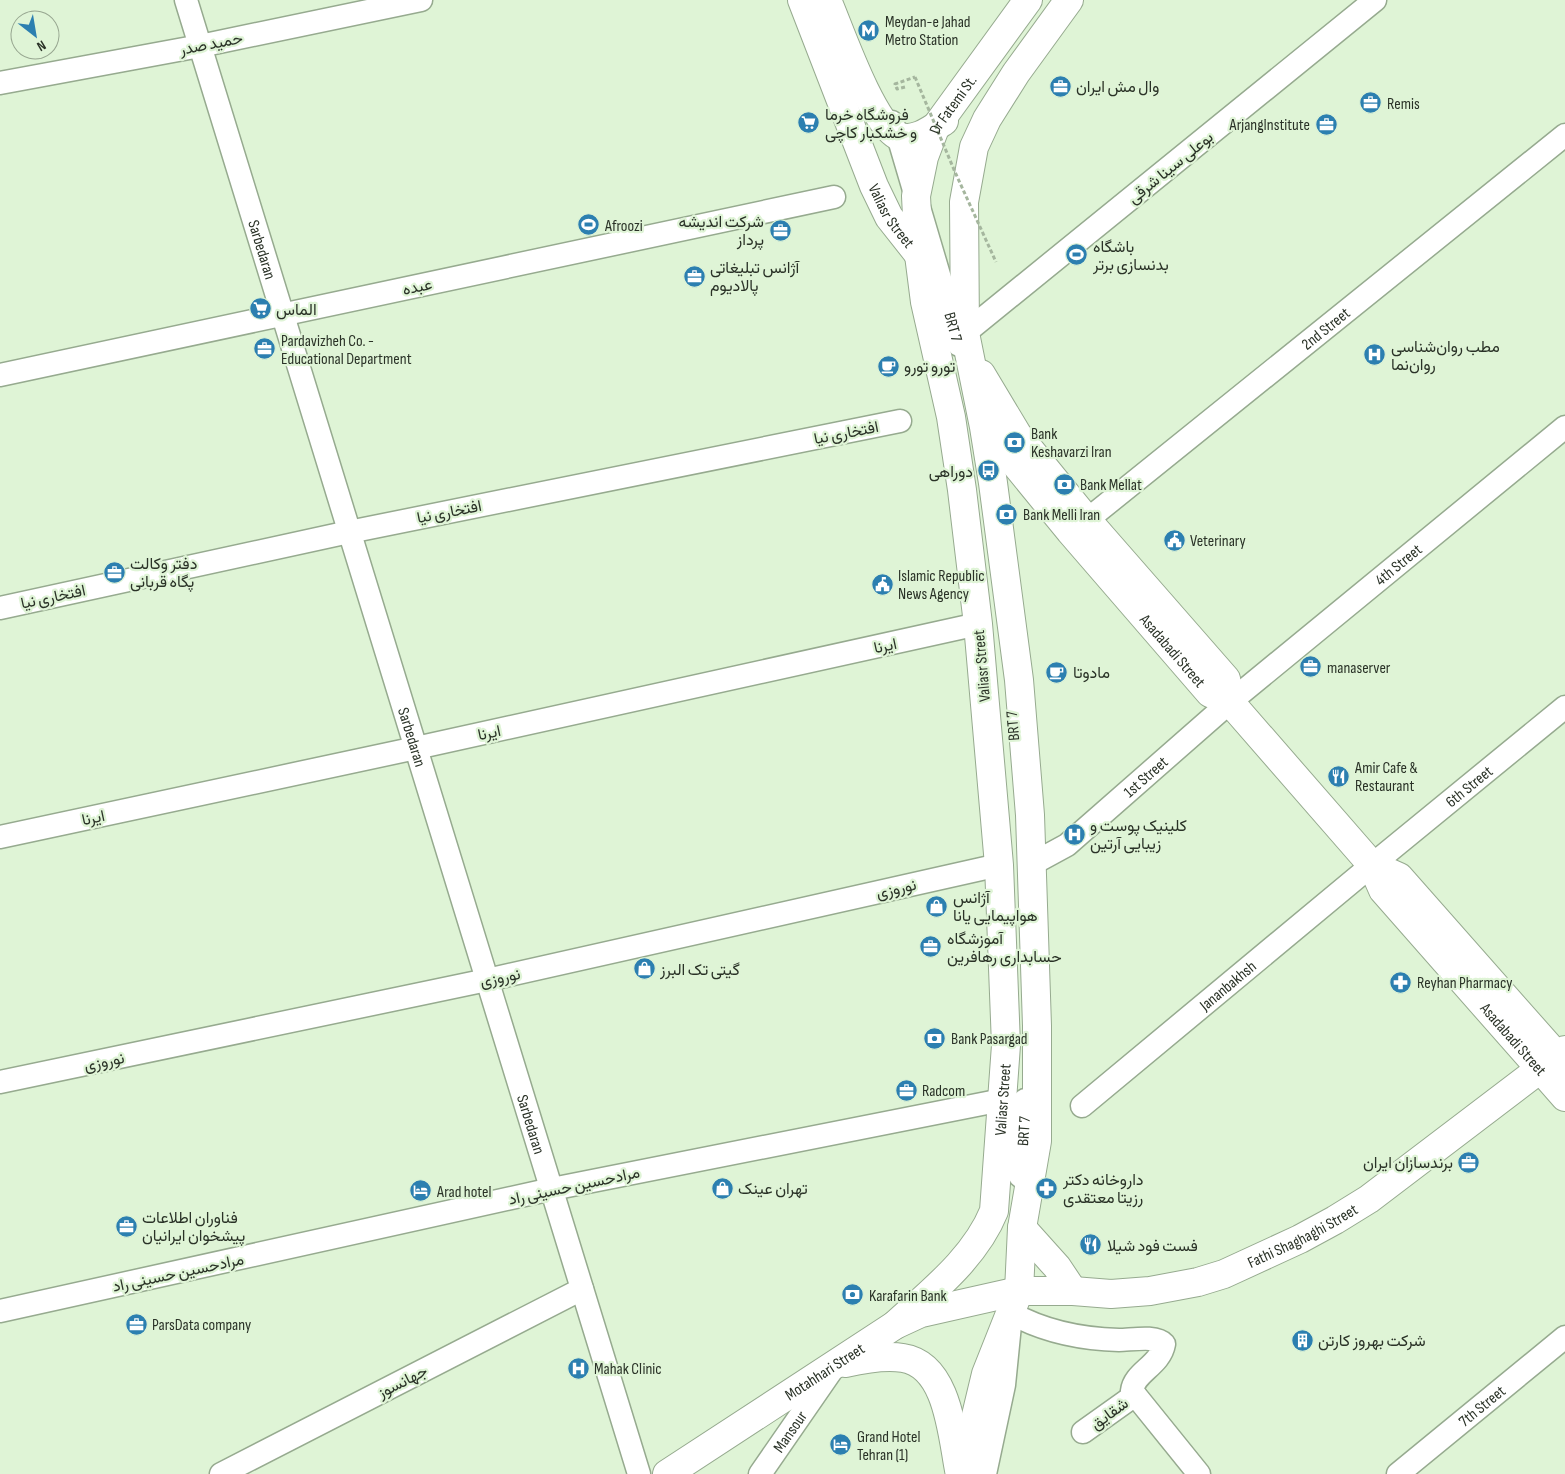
<svg xmlns="http://www.w3.org/2000/svg" width="1565" height="1474" font-family="'Sofia Sans Condensed',Vazirmatn,sans-serif">
<style>
.lines{fill:none;stroke-linecap:round;stroke-linejoin:round}
.minor-casing{stroke:#96aa8f;stroke-width:25}
.major-casing{stroke:#96aa8f;stroke-width:30}
.path{stroke:#a5b69e;stroke-width:3;stroke-dasharray:4 2.5;stroke-linecap:butt}
.minor{stroke:#fff;stroke-width:22}
.major{stroke:#fff;stroke-width:28}
.path-bridge{stroke:#a5b69e;stroke-width:3;stroke-dasharray:4 2.5;stroke-linecap:butt}
.labels{text-anchor:middle;stroke-width:4.5;stroke-linejoin:round;paint-order:stroke}
.poi-label{font-size:16px;fill:#2a3227;stroke:#dff4d6;text-anchor:start}
.street-label{font-size:16px;fill:#2a3227;stroke:#dff4d6}
</style>
<rect width="100%" height="100%" fill="#dff4d6"/>
<g class="lines">
<defs>
<g id="minor">
<path id="s1" d="M186,0L639,1474"/>
<polyline points="0,83 200,46 421,0"/>
<path id="s2" d="M892,122L898,136L947,302L959,345"/>
<polyline points="965,333 1375,0"/>
<polyline points="0,375 834,197"/>
<path id="s3" d="M1087,520L1565,135"/>
<polyline points="0,608 349,532 900,421"/>
<polyline points="0,837 416,748 978,624"/>
<path id="s4" d="M1032,864L1067,845L1230,702L1565,427"/>
<polyline points="0,1082 487,980 999,865"/>
<path id="s5" d="M1082,1106L1372,865L1565,707"/>
<path id="s6" d="M1020,1176L1025,1100"/>
<polyline points="0,1311 552,1189 1002,1100"/>
<path d="M1011,1313C1043,1331 1082,1339 1119,1340C1131,1340 1156,1335 1164,1344C1160,1366 1134,1372 1132,1391L1199,1474"/>
<polyline points="1083,1432 1135,1395"/>
<polyline points="221,1474 582,1289"/>
<path id="s7" d="M760,1474L834,1367"/>
<polyline points="985,1474 1004,1385 1010,1325"/>
<path id="s8" d="M1398,1474L1565,1337"/>
</g>
<g id="major">
<path id="s9" d="M802,0L874,186L889,217L919,255"/>
<path d="M827,0C840,30 871,122 898,136C914,143 932,129 944,121"/>
<polyline points="981,374 1017,434 1087,520 1226,679 1230,702"/>
<path id="s10" d="M985,427L1070,531L1210,693L1230,702L1372,865L1383,890L1565,1097"/>
<polyline points="1372,865 1399,877 1565,1065"/>
<polyline points="1022,1228 1057,1267 1073,1291"/>
<path id="s11" d="M895,1325C931,1292 975,1258 994,1211L1006,1045L999,865L978,624L962,490L951,417L925,302L919,255L916,196L924,157L935,128L1028,0"/>
<path d="M845,1363C863,1359 884,1355 903,1358C948,1365 952,1434 959,1470"/>
<path id="s12" d="M667,1474L895,1325L921,1313L1019,1291H1073L1111,1294L1150,1291L1198,1282L1224,1274L1300,1239L1335,1220L1369,1199L1565,1050"/>
<polyline points="962,1474 986,1374 1019,1291 1022,1228 1037,1141 1037,1026 1030,815 1019,680 993,483 984,427 965,333 964,202 974,147 987,119 1016,73 1069,0"/>
</g>
</defs>
<!-- minor casing -->
<use href="#minor" class="minor-casing"/>
<!-- major casing -->
<use href="#major" class="major-casing"/>
<!-- path -->
<polyline class="path" points="905,87 897,89 895,84 915,77"/>
<!-- minor -->
<use href="#minor" class="minor"/>
<!-- major -->
<use href="#major" class="major"/>
<!-- path-bridge -->
<polyline class="path-bridge" points="915,77 955,172 996,262"/>
</g>
<!-- icons -->
<defs>
<symbol id="metro-disc" viewBox="-11 -11 22 22"><circle r="9.5" fill="#2c7fb0" stroke="#dff4d6"/><path d="M-5.5 5V-5H-3L0 0L3-5H5.5V5H3V-.5L0 4L-3-.5V5Z" fill="#fff"/></symbol>
<symbol id="office-disc" viewBox="-11 -11 22 22"><circle r="9.5" fill="#2c7fb0" stroke="#dff4d6"/><path d="M-6-3h4V-5.5h4V-3h4V5H-6ZM-1-4.5V-3h2v-1.5ZM-6 0V1H6V0Z" fill="#fff"/></symbol>
<symbol id="supermarket-disc" viewBox="-11 -11 22 22"><circle r="9.5" fill="#2c7fb0" stroke="#dff4d6"/><path d="M-6-5.5h2.5l.6 2H6L4.5 2H-2.5L-4.4-4H-6ZM-1.5 3.2a1.3 1.3 0 1 0 .1 0ZM3 3.2a1.3 1.3 0 1 0 .1 0Z" fill="#fff"/></symbol>
<symbol id="stadium-disc" viewBox="-11 -11 22 22"><circle r="9.5" fill="#2c7fb0" stroke="#dff4d6"/><path d="M0-5a6.5 5 0 1 0 0 10a6.5 5 0 1 0 0-10ZM-3.5-1.8h7v3.6h-7Z" fill="#fff"/></symbol>
<symbol id="hospital-disc" viewBox="-11 -11 22 22"><circle r="9.5" fill="#2c7fb0" stroke="#dff4d6"/><path d="M-5-5h3v3.5h4V-5h3V5h-3V1.5h-4V5h-3Z" fill="#fff"/></symbol>
<symbol id="cafe-disc" viewBox="-11 -11 22 22"><circle r="9.5" fill="#2c7fb0" stroke="#dff4d6"/><path d="M-5.5-4.5H6V0H3Q3 3.5 0 3.5H-2.5Q-5.5 3.5-5.5 0ZM3-3.2v2h1.7v-2ZM-6 4.5H4V6H-6Z" fill="#fff"/></symbol>
<symbol id="bank-disc" viewBox="-11 -11 22 22"><circle r="9.5" fill="#2c7fb0" stroke="#dff4d6"/><path d="M-6-4H6V4H-6ZM0-2.3a2.3 2.3 0 1 0 0 4.6a2.3 2.3 0 1 0 0-4.6Z" fill="#fff"/></symbol>
<symbol id="bus-disc" viewBox="-11 -11 22 22"><circle r="9.5" fill="#2c7fb0" stroke="#dff4d6"/><path d="M-5-6H5V4H4V6H2V4H-2V6H-4V4H-5ZM-3.5-4V0h7V-4ZM-3.5 1.2v1.5H-2V1.2ZM2 1.2v1.5H3.5V1.2Z" fill="#fff"/></symbol>
<symbol id="civic-disc" viewBox="-11 -11 22 22"><circle r="9.5" fill="#2c7fb0" stroke="#dff4d6"/><path d="M-.6-6.5H3V-4.5H.6V-3L4-1V1h2V6H-6V1h2V-1L-.6-3ZM-1.2 2.5V6h2.4V2.5Z" fill="#fff"/></symbol>
<symbol id="restaurant-disc" viewBox="-11 -11 22 22"><circle r="9.5" fill="#2c7fb0" stroke="#dff4d6"/><path d="M-5-6h1v4h1v-4h1v4h1v-4h1v5L-1.5 .5V6h-2V.5L-5-1ZM5-6V6H3V1.5H1.5Q1.5-4 5-6Z" fill="#fff"/></symbol>
<symbol id="shop-disc" viewBox="-11 -11 22 22"><circle r="9.5" fill="#2c7fb0" stroke="#dff4d6"/><path d="M-5-2.5h2.3a2.7 3.5 0 0 1 5.4 0H5L5.5 6h-11ZM-1.5-2.5h3a1.5 2.3 0 0 0-3 0Z" fill="#fff"/></symbol>
<symbol id="pharmacy-disc" viewBox="-11 -11 22 22"><circle r="9.5" fill="#2c7fb0" stroke="#dff4d6"/><path d="M-2-6h4v4h4v4h-4v4h-4v-4h-4v-4h4Z" fill="#fff"/></symbol>
<symbol id="hotel-disc" viewBox="-11 -11 22 22"><circle r="9.5" fill="#2c7fb0" stroke="#dff4d6"/><path d="M-6-4.5h1.5V1H6V5H4.5V3h-9V5H-6ZM-4 0a1.8 1.8 0 1 1 3.6 0ZM.5 0V-2.5h3Q6-2.5 6 0Z" fill="#fff"/></symbol>
<symbol id="building-disc" viewBox="-11 -11 22 22"><circle r="9.5" fill="#2c7fb0" stroke="#dff4d6"/><path d="M-4-6H4V6H1V3H-1V6H-4ZM-2.5-4.3h1.7v1.8h-1.7ZM.8-4.3h1.7v1.8H.8ZM-2.5-1h1.7V.8h-1.7ZM.8-1h1.7V.8H.8Z" fill="#fff"/></symbol>
</defs>
<g fill-rule="evenodd">
<use href="#metro-disc" x="856" y="18" width="25" height="25"/>
<use href="#office-disc" x="1048" y="74" width="25" height="25"/>
<use href="#office-disc" x="1358" y="90" width="25" height="25"/>
<use href="#supermarket-disc" x="796" y="110" width="25" height="25"/>
<use href="#office-disc" x="1314" y="112" width="25" height="25"/>
<use href="#stadium-disc" x="576" y="212" width="25" height="25"/>
<use href="#office-disc" x="768" y="218" width="25" height="25"/>
<use href="#stadium-disc" x="1064" y="242" width="25" height="25"/>
<use href="#office-disc" x="682" y="264" width="25" height="25"/>
<use href="#supermarket-disc" x="248" y="296" width="25" height="25"/>
<use href="#office-disc" x="252" y="336" width="25" height="25"/>
<use href="#hospital-disc" x="1362" y="342" width="25" height="25"/>
<use href="#cafe-disc" x="876" y="354" width="25" height="25"/>
<use href="#bank-disc" x="1002" y="430" width="25" height="25"/>
<use href="#bus-disc" x="976" y="458" width="25" height="25"/>
<use href="#bank-disc" x="1052" y="472" width="25" height="25"/>
<use href="#bank-disc" x="994" y="502" width="25" height="25"/>
<use href="#civic-disc" x="1162" y="528" width="25" height="25"/>
<use href="#office-disc" x="102" y="560" width="25" height="25"/>
<use href="#civic-disc" x="870" y="572" width="25" height="25"/>
<use href="#office-disc" x="1298" y="654" width="25" height="25"/>
<use href="#cafe-disc" x="1044" y="660" width="25" height="25"/>
<use href="#restaurant-disc" x="1326" y="764" width="25" height="25"/>
<use href="#hospital-disc" x="1062" y="822" width="25" height="25"/>
<use href="#shop-disc" x="924" y="894" width="25" height="25"/>
<use href="#office-disc" x="918" y="934" width="25" height="25"/>
<use href="#shop-disc" x="632" y="956" width="25" height="25"/>
<use href="#pharmacy-disc" x="1388" y="970" width="25" height="25"/>
<use href="#bank-disc" x="922" y="1026" width="25" height="25"/>
<use href="#office-disc" x="894" y="1078" width="25" height="25"/>
<use href="#office-disc" x="1456" y="1150" width="25" height="25"/>
<use href="#shop-disc" x="710" y="1176" width="25" height="25"/>
<use href="#pharmacy-disc" x="1034" y="1176" width="25" height="25"/>
<use href="#hotel-disc" x="408" y="1178" width="25" height="25"/>
<use href="#office-disc" x="114" y="1214" width="25" height="25"/>
<use href="#restaurant-disc" x="1078" y="1232" width="25" height="25"/>
<use href="#bank-disc" x="840" y="1282" width="25" height="25"/>
<use href="#office-disc" x="124" y="1312" width="25" height="25"/>
<use href="#building-disc" x="1290" y="1328" width="25" height="25"/>
<use href="#hospital-disc" x="566" y="1356" width="25" height="25"/>
<use href="#hotel-disc" x="828" y="1432" width="25" height="25"/>
</g>
<g class="labels">
<!-- poi labels -->
<g class="poi-label">
<text x="885" y="27">Meydan-e Jahad<tspan x="885" dy="18">Metro Station</tspan></text>
<text x="1076" y="92">وال مش ایران</text>
<text x="1387" y="109">Remis</text>
<text x="825" y="120">فروشگاه خرما<tspan x="825" dy="18">و خشکبار کاچی</tspan></text>
<text x="1310" y="130" text-anchor="end">ArjangInstitute</text>
<text x="764" y="227" text-anchor="end">شرکت اندیشه<tspan x="764" dy="18">پرداز</tspan></text>
<text x="605" y="231">Afroozi</text>
<text x="1093" y="252">باشگاه<tspan x="1093" dy="18">بدنسازی برتر</tspan></text>
<text x="710" y="273">آژانس تبلیغاتی<tspan x="710" dy="18">پالادیوم</tspan></text>
<text x="276" y="315">الماس</text>
<text x="281" y="346">Pardavizheh Co. -<tspan x="281" dy="18">Educational Department</tspan></text>
<text x="1391" y="352">مطب روان‌شناسی<tspan x="1391" dy="18">روان‌نما</tspan></text>
<text x="904" y="372">تورو تورو</text>
<text x="1031" y="439">Bank<tspan x="1031" dy="18">Keshavarzi Iran</tspan></text>
<text x="973" y="477" text-anchor="end">دوراهی</text>
<text x="1080" y="490">Bank Mellat</text>
<text x="1023" y="520">Bank Melli Iran</text>
<text x="1190" y="546">Veterinary</text>
<text x="130" y="569">دفتر وکالت<tspan x="130" dy="18">پگاه قربانی</tspan></text>
<text x="898" y="581">Islamic Republic<tspan x="898" dy="18">News Agency</tspan></text>
<text x="1327" y="673">manaserver</text>
<text x="1073" y="678">مادوتا</text>
<text x="1355" y="773">Amir Cafe &amp;<tspan x="1355" dy="18">Restaurant</tspan></text>
<text x="1090" y="831">کلینیک پوست و<tspan x="1090" dy="18">زیبایی آرتین</tspan></text>
<text x="953" y="903">آژانس<tspan x="953" dy="18">هواپیمایی یانا</tspan></text>
<text x="947" y="944">آموزشگاه<tspan x="947" dy="18">حسابداری رهافرین</tspan></text>
<text x="660" y="975">گیتی تک البرز</text>
<text x="1417" y="988">Reyhan Pharmacy</text>
<text x="951" y="1044">Bank Pasargad</text>
<text x="922" y="1096">Radcom</text>
<text x="1453" y="1168" text-anchor="end">برندسازان ایران</text>
<text x="1063" y="1185">داروخانه دکتر<tspan x="1063" dy="18">رزیتا معتقدی</tspan></text>
<text x="738" y="1194">تهران عینک</text>
<text x="437" y="1197">Arad hotel</text>
<text x="142" y="1223">فناوران اطلاعات<tspan x="142" dy="18">پیشخوان ایرانیان</tspan></text>
<text x="1107" y="1251">فست فود شیلا</text>
<text x="869" y="1301">Karafarin Bank</text>
<text x="152" y="1330">ParsData company</text>
<text x="1318" y="1346">شرکت بهروز کارتن</text>
<text x="594" y="1374">Mahak Clinic</text>
<text x="857" y="1442">Grand Hotel<tspan x="857" dy="18">Tehran (1)</tspan></text>
</g>
<!-- street labels -->
<g class="street-label">
<text transform="translate(211 43) rotate(-11)" y="6">حمید صدر</text>
<text dy="6" stroke="none"><textPath href="#s11" startOffset="1274">Dr Fatemi St.</textPath></text>
<text transform="translate(1170 167) rotate(-39)" y="6">بوعلی سینا شرقی</text>
<text dy="6" stroke="none"><textPath href="#s9" startOffset="234">Valiasr Street</textPath></text>
<text dy="6" stroke="none"><textPath href="#s1" startOffset="261">Sarbedaran</textPath></text>
<text transform="translate(417 286) rotate(-12)" y="6">عبده</text>
<text dy="6" stroke="none"><textPath href="#s2" startOffset="214">BRT 7</textPath></text>
<text dy="6" stroke="none"><textPath href="#s3" startOffset="306">2nd Street</textPath></text>
<text transform="translate(846 432) rotate(-11)" y="6">افتخاری نیا</text>
<text transform="translate(449 511) rotate(-11)" y="6">افتخاری نیا</text>
<text dy="6" stroke="none"><textPath href="#s4" startOffset="474">4th Street</textPath></text>
<text transform="translate(53 596) rotate(-12)" y="6">افتخاری نیا</text>
<text transform="translate(885 645) rotate(-12)" y="6">ايرنا</text>
<text dy="6" stroke="none"><textPath href="#s10" startOffset="292">Asadabadi Street</textPath></text>
<text transform="translate(981 666) rotate(-95)" y="6">Valiasr Street</text>
<text transform="translate(1012 726) rotate(-95)" y="6">BRT 7</text>
<text transform="translate(489 732) rotate(-12)" y="6">ايرنا</text>
<text dy="6" stroke="none"><textPath href="#s1" startOffset="771">Sarbedaran</textPath></text>
<text dy="6" stroke="none"><textPath href="#s4" startOffset="144">1st Street</textPath></text>
<text dy="6" stroke="none"><textPath href="#s5" startOffset="502">6th Street</textPath></text>
<text transform="translate(93 817) rotate(-12)" y="6">ايرنا</text>
<text transform="translate(896 888) rotate(-13)" y="6">نوروزی</text>
<text transform="translate(500 977) rotate(-12)" y="6">نوروزی</text>
<text dy="6" stroke="none"><textPath href="#s5" startOffset="189">Jananbakhsh</textPath></text>
<text dy="6" stroke="none"><textPath href="#s10" startOffset="812">Asadabadi Street</textPath></text>
<text transform="translate(104 1061) rotate(-12)" y="6">نوروزی</text>
<text dy="6" stroke="none"><textPath href="#s11" startOffset="264">Valiasr Street</textPath></text>
<text dy="6" stroke="none"><textPath href="#s1" startOffset="1176">Sarbedaran</textPath></text>
<text dy="6" stroke="none"><textPath href="#s6" startOffset="45">BRT 7</textPath></text>
<text transform="translate(574 1185) rotate(-12)" y="6">مرادحسین حسینی راد</text>
<text dy="6" stroke="none"><textPath href="#s12" startOffset="696">Fathi Shaghaghi Street</textPath></text>
<text transform="translate(178 1272) rotate(-12)" y="6">مرادحسین حسینی راد</text>
<text dy="6" stroke="none"><textPath href="#s12" startOffset="188">Motahhari Street</textPath></text>
<text transform="translate(402 1381) rotate(-27)" y="6">جهانسوز</text>
<text dy="6" stroke="none"><textPath href="#s8" startOffset="108">7th Street</textPath></text>
<text transform="translate(1109 1413) rotate(-36)" y="6">شقایق</text>
<text dy="6" stroke="none"><textPath href="#s7" startOffset="52">Mansour</textPath></text>
</g>
</g>
<!-- north arrow -->
<g transform="translate(35 35) rotate(149)"><circle r="24" fill="#dff4d6" stroke="#97a690"/>
<path d="M0-4L9 19L0 12L-9 19Z" fill="#2c7fb0"/>
<text y="-8" font-size="14" font-weight="bold" text-anchor="middle" fill="#2a3227">N</text>
</g>
</svg>
